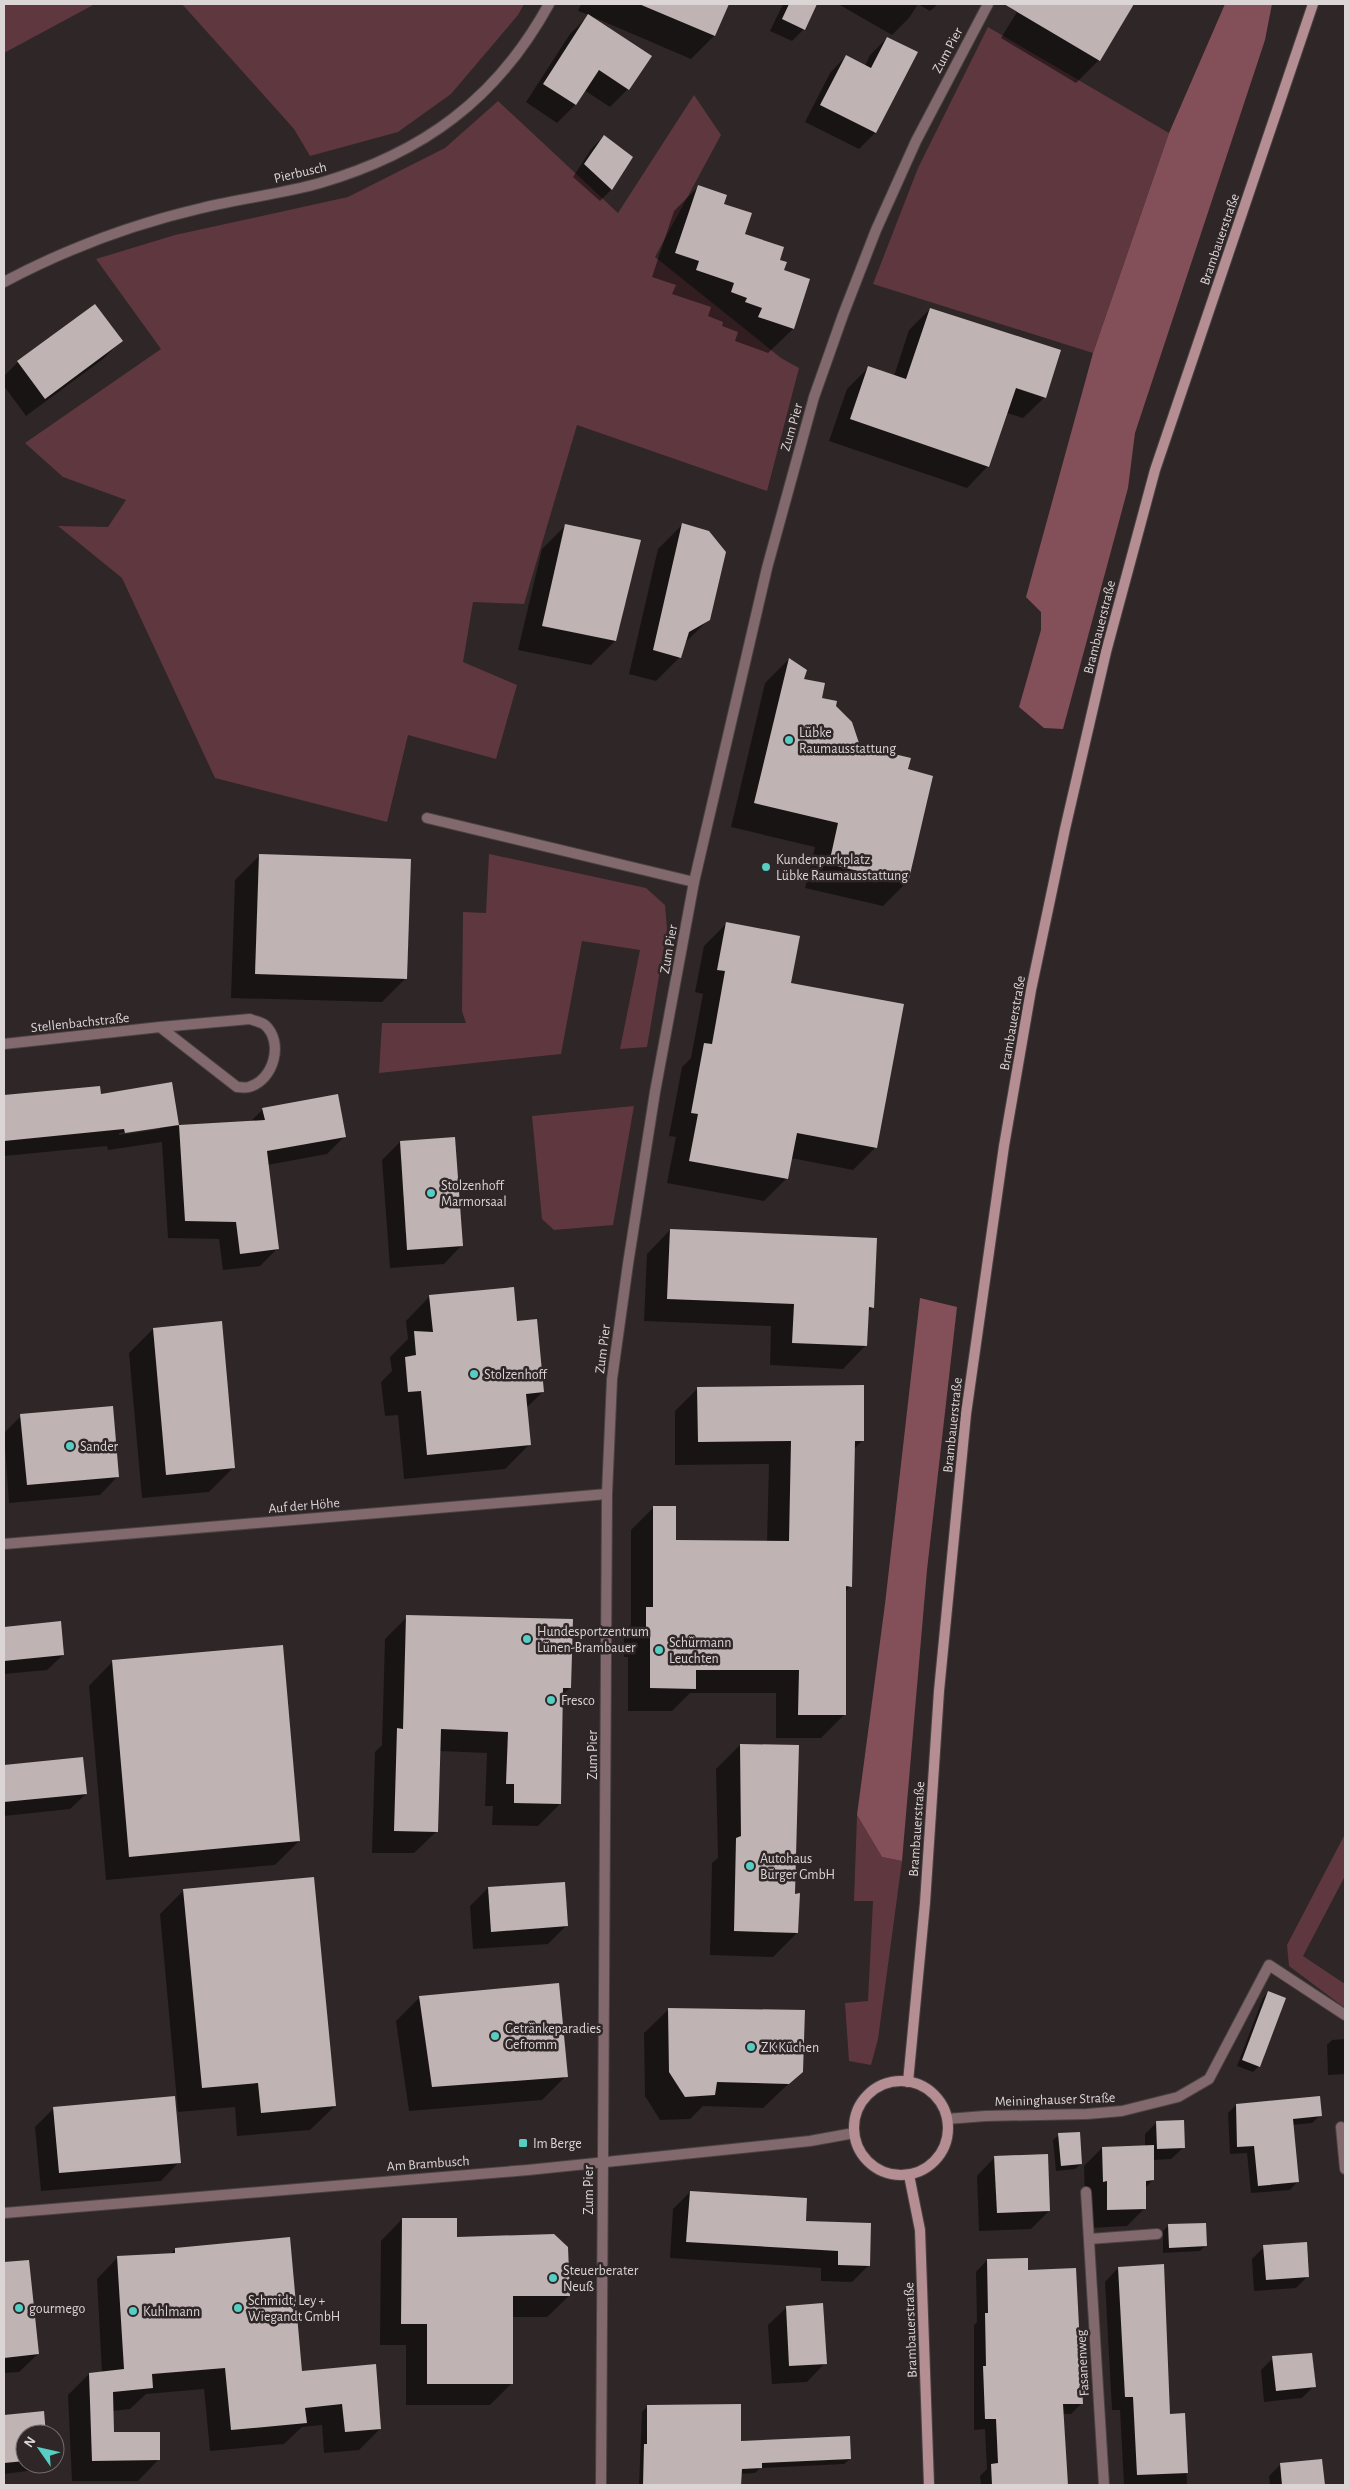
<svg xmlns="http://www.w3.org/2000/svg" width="1349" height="2489" font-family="'Alegreya Sans',sans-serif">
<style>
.green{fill:#5f373f}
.forest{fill:#834f58}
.shadow{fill:#0007;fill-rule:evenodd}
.building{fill:#bfb3b4}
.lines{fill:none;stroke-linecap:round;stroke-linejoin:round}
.minor-casing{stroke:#4b4243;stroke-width:12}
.secondary-casing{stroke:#4b4243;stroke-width:12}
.minor{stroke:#82696d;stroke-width:10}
.secondary{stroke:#b58e94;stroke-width:10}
.poi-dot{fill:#56cec4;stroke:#2f2627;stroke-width:2}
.labels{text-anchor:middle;stroke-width:5;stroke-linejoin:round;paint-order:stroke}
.street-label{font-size:14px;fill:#dbd5d6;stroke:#2f2627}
.poi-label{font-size:14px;fill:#dbd5d6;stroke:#2f2627;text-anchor:start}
</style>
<rect width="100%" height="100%" fill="#2f2627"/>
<!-- green -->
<g class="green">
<polygon points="4,4 95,4 4,53"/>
<polygon points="182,4 524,4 518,15 451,94 398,132 310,156 294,129"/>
<polygon points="988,27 1169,133 1093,353 873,284 918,168"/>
<polygon points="694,95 721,135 655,257 781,358 799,368 767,491 577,425 524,604 473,602 463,662 517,685 496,759 408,735 387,822 215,778 122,578 58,526 108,527 126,500 63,477 25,443 161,349 96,259 175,235 348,197 445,148 498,101 618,213"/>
<polygon points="489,854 646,888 665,905 667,929 647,1047 620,1049 640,950 582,941 561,1054 379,1073 382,1023 466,1023 462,1011 463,912 486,913"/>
<polygon points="634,1106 613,1225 554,1230 542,1219 532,1116"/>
<polygon points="857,1815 882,1857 902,1861 878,2039 871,2065 849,2061 845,2003 868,2001 873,1901 854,1901"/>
<polygon points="1345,1834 1345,1876 1303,1956 1345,1984 1345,2008 1289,1966 1287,1945"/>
</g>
<!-- forest -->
<g class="forest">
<polygon points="1225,4 1272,4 1265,40 1135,433 1128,488 1063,729 1044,728 1019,707 1041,630 1041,612 1026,597 1093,353 1169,133"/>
<polygon points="920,1298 957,1307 927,1570 902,1861 882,1857 857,1815 885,1604"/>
</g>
<!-- shadow -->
<g class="shadow">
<polygon points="581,4 728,4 714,36 691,59 593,17 628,89 610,107 584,90 575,105 557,123 526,102 570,34 589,15 578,11"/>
<polygon points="783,4 815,4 804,29 792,41 770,31"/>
<polygon points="838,4 918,4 909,18 892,35"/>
<polygon points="918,4 938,4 930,11"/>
<polygon points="1022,4 1133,4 1099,60 1076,83 1001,38"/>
<polygon points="887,38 875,133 859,149 805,122 830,73 846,56 865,66 870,55"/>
<polygon points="604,136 631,157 611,190 600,201 573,177 592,148"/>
<polygon points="698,187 722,204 744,235 782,271 809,280 793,329 768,353 735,341 738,332 722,326 723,322 708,316 711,307 672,294 676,285 652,277 674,211"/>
<polygon points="930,309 1045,397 1023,418 1007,413 988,466 967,488 829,441 847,389 868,368 894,376 909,330"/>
<polygon points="121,341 103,359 26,416 4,386 4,376 18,362"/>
<polygon points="566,525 615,641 591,665 518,650 542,549"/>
<polygon points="682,525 709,619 684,644 680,657 656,681 629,674 658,549"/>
<polygon points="789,659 803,680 821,699 834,706 859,747 906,770 907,882 883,906 805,888 815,847 731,827 765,683"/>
<polygon points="259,856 406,978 382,1002 231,998 235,880"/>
<polygon points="726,924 789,984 876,1147 853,1170 791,1158 787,1178 764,1201 667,1183 676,1137 669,1136 682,1067 691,1058 703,994 695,992 704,946"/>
<path d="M171,1084L178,1126L250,1122L263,1109L345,1136L327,1154L267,1165L278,1248L260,1266L223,1270L219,1239L168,1238L162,1142L108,1150L107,1146L4,1156V1096L99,1087L100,1095ZM160,1127V1129L119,1135V1133Z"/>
<polygon points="400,1142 462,1245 444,1264 390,1268 382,1160"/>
<polygon points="670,1230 873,1307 868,1312 866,1345 843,1369 770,1365 771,1326 644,1321 647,1254"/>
<polygon points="430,1296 516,1322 543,1392 526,1408 530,1444 505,1469 404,1479 398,1415 385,1416 381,1382 392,1371 390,1357 408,1339 406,1321"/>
<polygon points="153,1329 233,1468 209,1492 142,1498 129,1353"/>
<polygon points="698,1388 863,1440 853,1450 851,1586 844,1593 844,1715 821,1738 776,1738 776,1693 690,1693 672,1711 628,1711 628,1657 624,1657 624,1631 631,1625 631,1530 653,1508 675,1541 767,1542 769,1464 675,1465 675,1411"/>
<polygon points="21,1416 118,1476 100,1495 9,1503 4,1433"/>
<polygon points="407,1617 570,1688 561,1696 560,1804 538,1826 492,1825 493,1806 485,1806 487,1753 439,1751 437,1831 414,1853 372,1853 375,1752 382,1745 385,1639"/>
<polygon points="60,1622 63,1655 47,1670 4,1674 4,1628"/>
<polygon points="113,1661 299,1841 275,1865 106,1880 89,1686"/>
<polygon points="740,1745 794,1895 797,1933 773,1957 710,1955 712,1863 718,1858 716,1769"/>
<polygon points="82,1759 86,1794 70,1809 4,1816 4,1767"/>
<polygon points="488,1888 566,1926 548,1944 473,1949 470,1906"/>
<polygon points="184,1890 335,2106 310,2130 237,2136 235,2107 178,2112 160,1914"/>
<polygon points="1268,1992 1259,2066 1253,2072 1237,2066 1263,1998"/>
<polygon points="420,1997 566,2076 542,2100 409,2111 396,2021"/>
<polygon points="669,2009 802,2071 763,2108 703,2106 690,2119 660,2120 645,2096 644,2033"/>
<polygon points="1345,2039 1345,2074 1328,2075 1327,2045 1332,2040"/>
<polygon points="1236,2105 1320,2116 1312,2123 1292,2125 1297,2182 1290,2190 1251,2193 1247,2153 1230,2154 1228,2113"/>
<polygon points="54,2108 179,2162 161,2181 41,2191 35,2127"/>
<polygon points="1157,2122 1184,2147 1171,2159 1153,2160 1153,2180 1145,2188 1145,2208 1127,2226 1090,2228 1085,2199 1084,2166 1102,2148 1145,2147 1145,2134"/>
<polygon points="1059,2135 1081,2164 1075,2169 1056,2171 1053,2140"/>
<polygon points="995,2157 1049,2211 1031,2229 979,2231 977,2176"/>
<polygon points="690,2192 804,2222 869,2265 852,2282 821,2281 821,2268 670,2258 673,2209"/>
<polygon points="402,2219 456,2239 569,2296 547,2317 512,2317 512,2383 490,2405 406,2405 406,2345 380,2345 381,2241"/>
<polygon points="1168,2226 1206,2245 1200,2251 1163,2253 1163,2231"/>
<polygon points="1264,2247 1308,2276 1296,2288 1254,2291 1252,2259"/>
<polygon points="175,2249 301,2372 380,2429 359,2450 324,2453 322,2425 302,2427 284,2444 210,2451 204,2389 146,2394 130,2409 113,2411 113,2434 159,2459 138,2481 72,2481 68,2395 89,2374 102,2373 97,2279 118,2257 170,2255"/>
<polygon points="987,2260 1027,2271 1082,2403 1071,2414 1063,2414 1066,2485 981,2485 980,2476 987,2469 985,2429 974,2430 974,2325 977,2322 976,2272"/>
<polygon points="28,2261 38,2354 19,2372 4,2373 4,2264"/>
<polygon points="1118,2268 1169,2415 1184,2414 1187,2485 1124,2485 1120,2410 1112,2410 1105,2282"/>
<polygon points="787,2307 825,2363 807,2382 772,2384 768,2325"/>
<polygon points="1273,2358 1314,2386 1302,2398 1264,2402 1261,2370"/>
<polygon points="648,2406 740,2442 850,2459 844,2464 760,2468 755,2473 740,2474 740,2485 639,2485 642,2412"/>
<polygon points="43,2412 45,2434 25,2434 25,2464 41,2464 35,2470 4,2474 4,2416"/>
<polygon points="1321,2460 1323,2485 1270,2485 1269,2476 1281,2464"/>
</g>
<!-- building -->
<g class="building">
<polygon points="639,4 729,4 715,36"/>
<polygon points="789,4 817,4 805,30 782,19"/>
<polygon points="1004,4 1134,4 1100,61"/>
<polygon points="588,14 652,56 629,90 599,70 576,105 543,84"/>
<polygon points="887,37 918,52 876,133 820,105 846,55 871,68"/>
<polygon points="604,135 633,157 612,190 584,164"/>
<polygon points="698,185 727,195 724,204 752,213 745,234 784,247 780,260 787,262 784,270 810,279 794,329 758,317 762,308 745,302 747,298 731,292 734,283 696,270 699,261 675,253"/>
<polygon points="95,304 123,341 45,399 17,361"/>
<polygon points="930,308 1061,350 1046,398 1016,388 989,467 850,419 868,366 906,379"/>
<polygon points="682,523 709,531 726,552 710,620 689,632 681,658 653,650"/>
<polygon points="565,524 641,540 616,641 542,626"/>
<polygon points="789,658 807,670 804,679 825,683 822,698 837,701 836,706 852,722 860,746 911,758 908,769 933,776 908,883 829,864 838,823 754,803"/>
<polygon points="259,854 411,859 407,979 255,974"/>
<polygon points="726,922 800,936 791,983 904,1004 877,1148 797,1133 788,1179 689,1161 698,1114 691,1113 704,1043 712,1044 725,971 717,970"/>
<polygon points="172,1082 179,1125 265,1120 262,1108 338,1094 346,1137 267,1151 279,1249 240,1254 236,1222 185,1221 179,1125 125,1133 124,1129 4,1141 4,1095 100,1086 101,1094"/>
<polygon points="455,1137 463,1246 407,1250 400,1141"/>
<polygon points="670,1229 877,1238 874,1308 869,1307 867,1346 792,1343 794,1304 667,1299"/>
<polygon points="514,1287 517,1321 537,1319 544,1392 526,1394 531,1445 427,1455 421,1391 408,1392 405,1357 416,1355 414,1331 433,1332 429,1295"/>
<polygon points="222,1321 235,1468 166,1475 153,1328"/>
<polygon points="864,1385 864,1441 855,1441 852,1587 846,1586 846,1715 798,1715 799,1670 696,1670 696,1689 650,1688 650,1635 646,1635 646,1607 653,1607 653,1506 676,1506 676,1540 789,1541 791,1441 698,1442 697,1387"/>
<polygon points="113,1406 119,1477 27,1485 20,1414"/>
<polygon points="406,1615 573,1619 571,1688 563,1688 561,1804 514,1803 514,1784 506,1784 508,1732 441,1729 438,1832 394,1831 397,1728 403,1729"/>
<polygon points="61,1621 64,1655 4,1661 4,1627"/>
<polygon points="283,1645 300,1841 129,1857 112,1660"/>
<polygon points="740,1744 799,1745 795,1894 800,1893 798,1933 734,1931 736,1838 741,1836"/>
<polygon points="83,1757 87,1794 4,1802 4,1765"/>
<polygon points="314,1877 336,2106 261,2113 258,2083 202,2088 183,1889"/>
<polygon points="565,1882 568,1926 491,1932 488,1887"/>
<polygon points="559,1983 568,2077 432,2087 419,1996"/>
<polygon points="1268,1991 1286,1998 1260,2067 1242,2060"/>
<polygon points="668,2008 805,2010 803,2072 789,2084 717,2082 715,2095 685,2097 669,2072"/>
<polygon points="175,2096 181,2163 59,2173 53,2107"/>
<polygon points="1320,2096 1322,2116 1293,2119 1299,2182 1258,2186 1254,2146 1237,2147 1236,2104"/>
<polygon points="1184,2120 1185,2148 1157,2149 1156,2121"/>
<polygon points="1080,2132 1082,2164 1061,2166 1058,2133"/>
<polygon points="1154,2145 1154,2180 1146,2181 1146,2209 1107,2210 1107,2181 1103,2182 1102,2147"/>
<polygon points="1048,2154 1050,2211 997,2213 994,2156"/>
<polygon points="690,2191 807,2198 806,2221 871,2223 870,2266 838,2265 838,2251 686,2242"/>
<polygon points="402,2218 457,2218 457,2237 554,2234 568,2247 570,2296 513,2296 513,2384 427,2384 427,2324 401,2324"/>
<polygon points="1206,2223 1207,2246 1169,2248 1168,2224"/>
<polygon points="290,2237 302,2371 376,2364 381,2429 345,2432 342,2404 305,2408 307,2423 231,2430 225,2368 152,2374 153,2388 113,2392 114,2432 160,2432 160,2460 92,2461 89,2373 124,2369 117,2256 175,2253 175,2248"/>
<polygon points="1307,2242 1309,2277 1266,2280 1263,2245"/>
<polygon points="1028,2258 1028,2270 1076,2268 1083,2404 1063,2404 1068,2485 992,2485 991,2464 998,2463 996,2419 985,2419 983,2366 986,2366 985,2313 988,2313 987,2259"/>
<polygon points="29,2260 39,2354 4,2358 4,2262"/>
<polygon points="1164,2264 1170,2414 1185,2413 1188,2473 1137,2475 1133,2397 1125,2397 1118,2267"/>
<polygon points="823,2303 827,2364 789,2366 786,2306"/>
<polygon points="1312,2353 1316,2387 1276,2391 1272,2356"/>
<polygon points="741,2404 741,2441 850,2436 851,2459 762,2463 762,2468 742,2469 741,2485 643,2485 644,2444 647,2444 647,2405"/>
<polygon points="44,2411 46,2434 25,2434 25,2461 4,2463 4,2415"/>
<polygon points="1322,2459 1325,2485 1282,2485 1280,2463"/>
</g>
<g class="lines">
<defs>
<g id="minor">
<path d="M4,282C66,249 133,224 202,208C241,198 282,194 320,183C423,153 497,99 549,4"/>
<polyline points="427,818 694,882"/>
<path d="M4,1044L160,1027L237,1087C241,1087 246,1088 249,1087C274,1080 284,1042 265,1025C261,1022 254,1021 250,1019L160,1027"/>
<polyline points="4,1544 607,1494"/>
<polyline points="947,2119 985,2116 1087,2114 1122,2111 1178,2097 1209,2079 1269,1965 1345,2015"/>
<polyline points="1341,2127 1345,2169"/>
<polyline points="1086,2192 1104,2485"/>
<polyline points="4,2213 528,2170 810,2141 854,2133"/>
<polyline points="1089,2239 1157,2234"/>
<polyline points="601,2485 607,1494 612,1379 628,1264 655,1092 694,882 767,568 814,397 843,315 876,230 916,141 988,4"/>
</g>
<g id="secondary">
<circle cx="901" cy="2128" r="47"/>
<polyline points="908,2082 925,1903 939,1691 966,1414 1004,1146 1031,990 1065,829 1106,652 1155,470 1313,4"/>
<polyline points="909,2175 920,2230 929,2485"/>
</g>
</defs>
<!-- minor casing -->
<use href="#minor" class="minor-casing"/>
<!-- secondary casing -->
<use href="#secondary" class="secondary-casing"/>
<!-- minor -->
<use href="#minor" class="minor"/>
<!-- secondary -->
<use href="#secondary" class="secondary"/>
</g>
<!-- markers -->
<g class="poi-dot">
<circle cx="789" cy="740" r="5"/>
<circle cx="766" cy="867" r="5"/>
<circle cx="431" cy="1193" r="5"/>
<circle cx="474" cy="1374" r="5"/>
<circle cx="70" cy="1446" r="5"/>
<circle cx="527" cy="1639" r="5"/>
<circle cx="659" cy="1650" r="5"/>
<circle cx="551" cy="1700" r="5"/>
<circle cx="750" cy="1866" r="5"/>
<circle cx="495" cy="2036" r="5"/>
<circle cx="751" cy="2047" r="5"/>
<rect x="518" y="2138" width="10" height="10" rx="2.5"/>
<circle cx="553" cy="2278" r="5"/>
<circle cx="19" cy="2308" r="5"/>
<circle cx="238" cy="2308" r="5"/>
<circle cx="133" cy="2311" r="5"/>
</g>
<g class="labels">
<!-- street labels -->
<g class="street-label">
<text transform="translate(947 50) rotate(-62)" y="5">Zum Pier</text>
<text transform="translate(300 172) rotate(-13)" y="5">Pierbusch</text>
<text transform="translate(1219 239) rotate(-71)" y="5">Brambauerstraße</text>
<text transform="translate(791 427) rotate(-74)" y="5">Zum Pier</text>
<text transform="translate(1099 627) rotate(-76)" y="5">Brambauerstraße</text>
<text transform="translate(668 949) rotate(-80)" y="5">Zum Pier</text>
<text transform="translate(80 1022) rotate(-6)" y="5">Stellenbachstraße</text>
<text transform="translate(1012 1023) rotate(-80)" y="5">Brambauerstraße</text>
<text transform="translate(602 1349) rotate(-83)" y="5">Zum Pier</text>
<text transform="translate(952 1425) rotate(-84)" y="5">Brambauerstraße</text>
<text transform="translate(304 1505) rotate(-5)" y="5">Auf der Höhe</text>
<text transform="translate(592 1755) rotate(-90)" y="5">Zum Pier</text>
<text transform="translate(916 1829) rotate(-86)" y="5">Brambauerstraße</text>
<text transform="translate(1055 2099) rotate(-2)" y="5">Meininghauser Straße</text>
<text transform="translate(428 2163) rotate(-4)" y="5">Am Brambusch</text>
<text transform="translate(588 2190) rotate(-90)" y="5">Zum Pier</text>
<text transform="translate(910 2330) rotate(-92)" y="5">Brambauerstraße</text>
<text transform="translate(1082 2363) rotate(-93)" y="5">Fasanenweg</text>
</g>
<!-- poi labels -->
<g class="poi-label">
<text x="799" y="737">Lübke<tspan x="799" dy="16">Raumausstattung</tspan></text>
<text x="776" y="864">Kundenparkplatz<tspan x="776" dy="16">Lübke Raumausstattung</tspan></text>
<text x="441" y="1190">Stolzenhoff<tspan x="441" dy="16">Marmorsaal</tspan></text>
<text x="484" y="1379">Stolzenhoff</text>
<text x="80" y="1451">Sander</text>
<text x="537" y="1636">Hundesportzentrum<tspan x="537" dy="16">Lünen-Brambauer</tspan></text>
<text x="669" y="1647">Schürmann<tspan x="669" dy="16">Leuchten</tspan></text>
<text x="561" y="1705">Fresco</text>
<text x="760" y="1863">Autohaus<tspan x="760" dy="16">Bürger GmbH</tspan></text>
<text x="505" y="2033">Getränkeparadies<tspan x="505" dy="16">Gefromm</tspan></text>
<text x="761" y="2052">ZK Küchen</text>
<text x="533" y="2148">Im Berge</text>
<text x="563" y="2275">Steuerberater<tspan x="563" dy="16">Neuß</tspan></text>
<text x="248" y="2305">Schmidt, Ley +<tspan x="248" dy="16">Wiegandt GmbH</tspan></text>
<text x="29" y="2313">gourmego</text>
<text x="143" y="2316">Kuhlmann</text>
</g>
</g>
<!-- border -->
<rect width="1349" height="2489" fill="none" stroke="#dbd5d6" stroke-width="10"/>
<!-- north arrow -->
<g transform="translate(40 2449) rotate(304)"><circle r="24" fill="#2f2627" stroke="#746c6d"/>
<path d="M0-4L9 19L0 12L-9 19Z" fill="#56cec4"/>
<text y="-8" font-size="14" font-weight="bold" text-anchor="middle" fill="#dbd5d6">N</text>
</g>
</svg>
